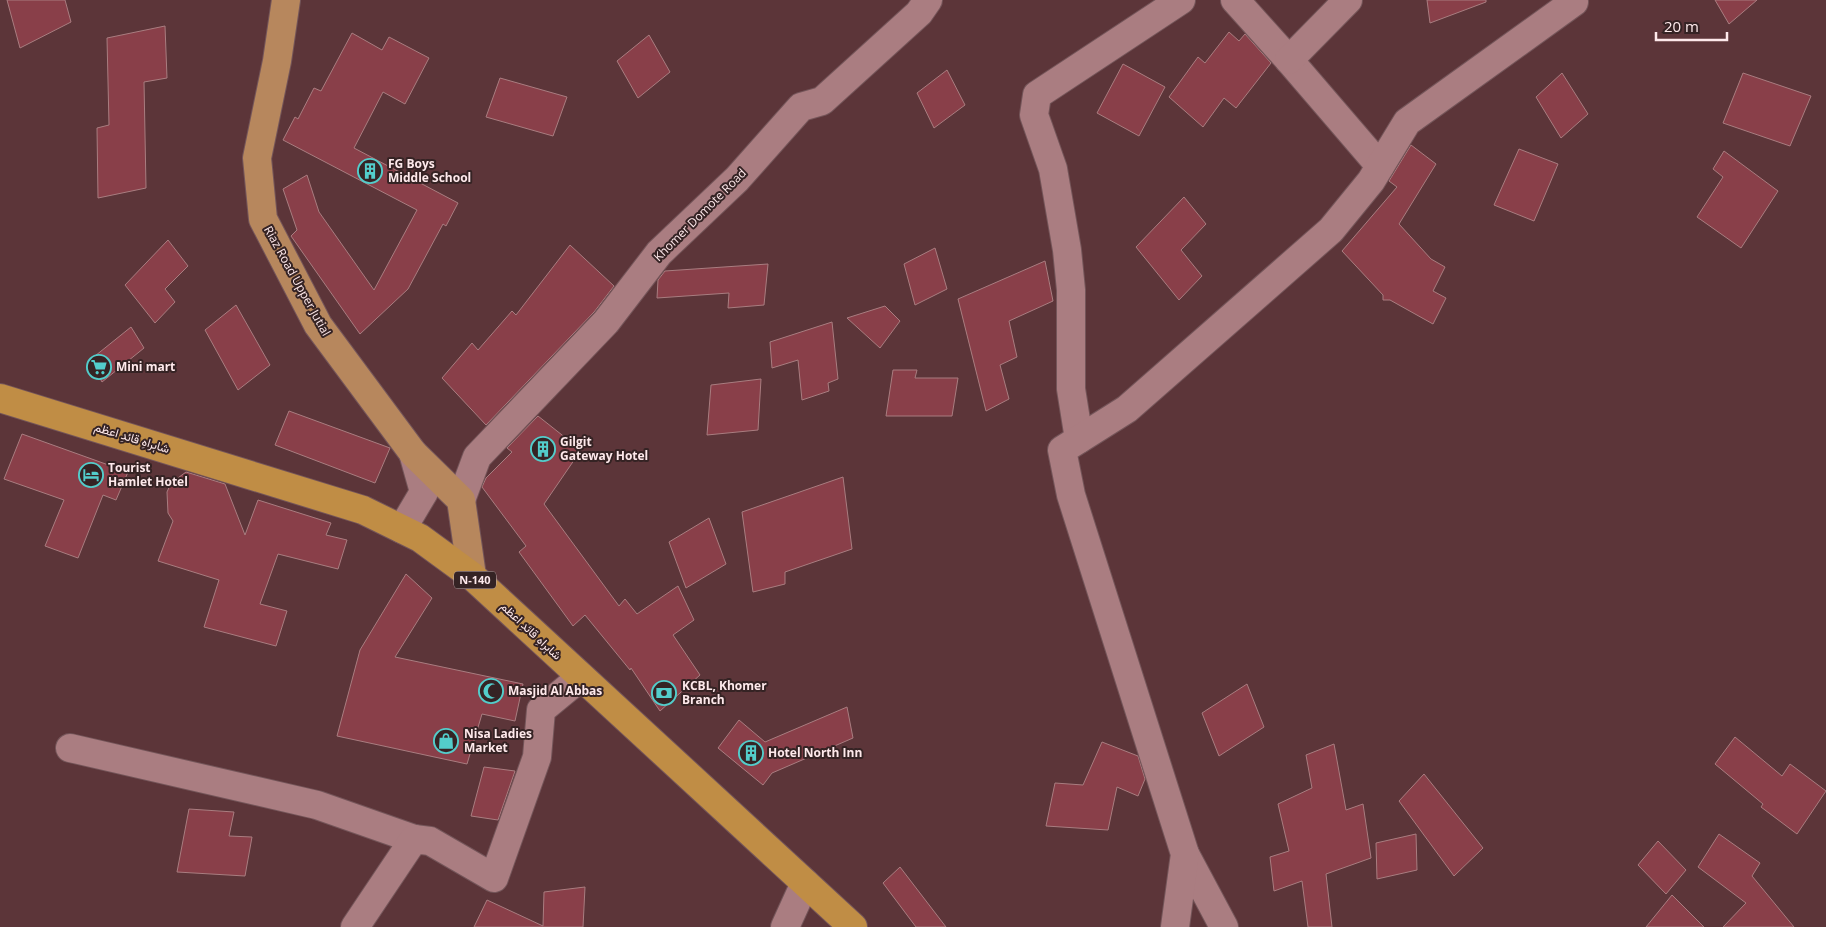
<svg xmlns="http://www.w3.org/2000/svg" width="1826" height="927" font-family="'Open Sans',Vazirmatn,sans-serif">
<style>
.building{fill:#893f49;stroke:#a97d80}
.lines{fill:none;stroke-linecap:round;stroke-linejoin:round}
.minor-casing{stroke:#745559;stroke-width:30}
.major-casing{stroke:#745559;stroke-width:30}
.highway-casing{stroke:#745559;stroke-width:30}
.minor{stroke:#aa7d81;stroke-width:28}
.major{stroke:#b7875d;stroke-width:28}
.highway{stroke:#c08d45;stroke-width:28}
.labels{text-anchor:middle;stroke-width:4;stroke-linejoin:round;paint-order:stroke}
.shield{fill:#352324;stroke:#c2aeaf;stroke-width:1}
.shield-label{font-size:11px;font-weight:bold;fill:#fee9eb}
.poi-label{font-size:12px;font-weight:bold;fill:#fee9eb;stroke:#352324;text-anchor:start}
.street-label{font-size:12px;fill:#fee9eb;stroke:#352324}
</style>
<rect width="100%" height="100%" fill="#5c3539"/>
<!-- building -->
<g class="building">
<polygon points="7,0 65,0 71,22 20,48"/>
<polygon points="1427,0 1486,0 1486,2 1430,23"/>
<polygon points="1715,0 1757,0 1729,24"/>
<polygon points="165,26 167,78 144,82 146,188 98,198 97,128 109,125 107,38"/>
<polygon points="1229,32 1239,41 1245,34 1271,63 1236,108 1224,98 1203,127 1169,97 1198,57 1205,63"/>
<polygon points="352,33 382,50 389,37 429,58 405,104 383,92 354,148 458,203 446,226 443,224 408,289 360,334 291,236 297,230 283,189 307,175 319,212 374,290 417,210 283,140 295,117 298,119 314,88 321,91"/>
<polygon points="649,35 670,72 638,98 617,61"/>
<polygon points="1123,64 1165,87 1139,136 1097,113"/>
<polygon points="947,70 965,105 934,128 917,93"/>
<polygon points="1562,73 1588,114 1561,138 1536,97"/>
<polygon points="1743,73 1811,96 1790,146 1723,123"/>
<polygon points="500,78 567,97 553,136 486,117"/>
<polygon points="1411,145 1436,164 1399,224 1431,259 1445,267 1433,291 1446,298 1433,324 1390,300 1383,300 1383,295 1342,251 1397,187 1389,181"/>
<polygon points="1519,149 1558,164 1534,221 1494,205"/>
<polygon points="1724,151 1778,191 1741,248 1697,217 1723,177 1713,169"/>
<polygon points="1184,197 1206,224 1181,250 1202,276 1179,300 1136,247"/>
<polygon points="168,240 188,266 165,289 175,302 155,323 125,285"/>
<polygon points="570,245 614,286 594,312 486,425 442,378 472,343 478,350 512,311 516,315"/>
<polygon points="935,248 947,289 915,305 904,264"/>
<polygon points="1045,261 1053,301 1009,321 1017,357 1000,365 1009,399 986,411 958,299"/>
<polygon points="768,264 764,305 728,308 729,293 657,298 658,280 665,271"/>
<polygon points="236,305 270,365 238,390 205,330"/>
<polygon points="885,306 900,321 880,348 847,318"/>
<polygon points="832,322 838,379 828,383 829,391 802,400 798,360 772,368 770,342"/>
<polygon points="131,327 144,348 102,382 90,360"/>
<polygon points="893,370 917,370 915,378 958,378 952,416 886,416"/>
<polygon points="761,379 758,430 707,435 711,385"/>
<polygon points="289,411 390,448 375,483 275,445"/>
<polygon points="538,416 581,450 544,504 619,606 625,599 637,614 678,586 694,620 673,635 700,675 660,711 631,668 630,670 585,615 573,626 519,552 526,546 482,487 486,478 512,452 507,448"/>
<polygon points="22,434 128,472 116,500 103,495 78,558 45,546 64,500 4,479"/>
<polygon points="186,472 225,484 245,535 258,500 331,523 326,535 347,540 338,569 278,554 260,604 287,611 276,646 204,627 219,580 158,561 173,521 168,513 167,492 171,483"/>
<polygon points="843,477 852,549 785,572 785,584 753,592 742,512"/>
<polygon points="709,518 726,564 686,588 669,542"/>
<polygon points="406,574 432,598 395,657 523,684 515,721 482,714 467,764 337,736 360,650"/>
<polygon points="1247,684 1264,727 1219,756 1202,713"/>
<polygon points="847,707 853,738 772,773 763,785 718,748 739,720 765,742"/>
<polygon points="1735,737 1782,776 1790,764 1826,791 1797,834 1761,807 1763,804 1715,764"/>
<polygon points="1102,742 1138,756 1145,779 1138,796 1117,787 1108,830 1046,826 1055,783 1083,785"/>
<polygon points="1334,744 1346,810 1363,804 1371,858 1326,874 1332,927 1308,927 1302,881 1274,891 1270,857 1289,851 1278,804 1312,788 1306,755"/>
<polygon points="484,767 515,771 498,820 471,816"/>
<polygon points="1424,774 1483,848 1454,876 1399,801"/>
<polygon points="189,809 234,812 229,836 252,837 245,876 177,872"/>
<polygon points="1416,834 1417,870 1377,879 1376,843"/>
<polygon points="1719,834 1760,863 1752,876 1794,927 1723,927 1746,903 1698,867"/>
<polygon points="1658,841 1686,870 1666,894 1638,865"/>
<polygon points="900,867 946,927 916,927 883,883"/>
<polygon points="585,887 583,927 474,927 487,900 543,926 544,892"/>
<polygon points="1672,895 1704,927 1646,927"/>
</g>
<g class="lines">
<defs>
<g id="minor">
<polyline points="1235,0 1289,60 1380,166"/>
<polyline points="1289,60 1348,0"/>
<polyline points="1079,439 1071,389 1071,290 1067,250 1053,169 1034,115 1037,95 1181,0"/>
<polyline points="461,500 477,457 606,322 659,253 737,179 801,107 822,101 919,13 928,0"/>
<polyline points="402,529 424,492 413,453"/>
<polyline points="70,748 317,805 414,839"/>
<polyline points="1185,854 1224,927"/>
<polyline points="355,927 414,839 430,841 494,878 537,757 541,710 581,677"/>
<polyline points="785,927 805,883"/>
<polyline points="1175,927 1185,854 1071,495 1062,450 1127,409 1331,230 1371,181 1407,122 1574,2"/>
</g>
<polyline id="major" points="286,0 277,61 257,158 263,219 318,325 413,453 461,500 472,576"/>
<polyline id="highway" points="0,398 363,510 420,538 472,576 853,927"/>
</defs>
<!-- minor casing -->
<use href="#minor" class="minor-casing"/>
<!-- major casing -->
<use href="#major" class="major-casing"/>
<!-- highway casing -->
<use href="#highway" class="highway-casing"/>
<!-- minor -->
<use href="#minor" class="minor"/>
<!-- major -->
<use href="#major" class="major"/>
<!-- highway -->
<use href="#highway" class="highway"/>
</g>
<!-- icons -->
<defs>
<symbol id="building-ring" viewBox="-11 -11 22 22"><circle r="9.5" fill="#352324" stroke="#53cdcb" stroke-width="1.5"/><path d="M-4-6H4V6H1V3H-1V6H-4ZM-2.5-4.3h1.7v1.8h-1.7ZM.8-4.3h1.7v1.8H.8ZM-2.5-1h1.7V.8h-1.7ZM.8-1h1.7V.8H.8Z" fill="#53cdcb"/></symbol>
<symbol id="supermarket-ring" viewBox="-11 -11 22 22"><circle r="9.5" fill="#352324" stroke="#53cdcb" stroke-width="1.5"/><path d="M-6-5.5h2.5l.6 2H6L4.5 2H-2.5L-4.4-4H-6ZM-1.5 3.2a1.3 1.3 0 1 0 .1 0ZM3 3.2a1.3 1.3 0 1 0 .1 0Z" fill="#53cdcb"/></symbol>
<symbol id="hotel-ring" viewBox="-11 -11 22 22"><circle r="9.5" fill="#352324" stroke="#53cdcb" stroke-width="1.5"/><path d="M-6-4.5h1.5V1H6V5H4.5V3h-9V5H-6ZM-4 0a1.8 1.8 0 1 1 3.6 0ZM.5 0V-2.5h3Q6-2.5 6 0Z" fill="#53cdcb"/></symbol>
<symbol id="mosque-ring" viewBox="-11 -11 22 22"><circle r="9.5" fill="#352324" stroke="#53cdcb" stroke-width="1.5"/><path d="M3.5-4.9A6 6 0 1 0 3.5 4.9A5 5 0 1 1 3.5-4.9Z" fill="#53cdcb"/></symbol>
<symbol id="bank-ring" viewBox="-11 -11 22 22"><circle r="9.5" fill="#352324" stroke="#53cdcb" stroke-width="1.5"/><path d="M-6-4H6V4H-6ZM0-2.3a2.3 2.3 0 1 0 0 4.6a2.3 2.3 0 1 0 0-4.6Z" fill="#53cdcb"/></symbol>
<symbol id="shop-ring" viewBox="-11 -11 22 22"><circle r="9.5" fill="#352324" stroke="#53cdcb" stroke-width="1.5"/><path d="M-5-2.5h2.3a2.7 3.5 0 0 1 5.4 0H5L5.5 6h-11ZM-1.5-2.5h3a1.5 2.3 0 0 0-3 0Z" fill="#53cdcb"/></symbol>
</defs>
<g fill-rule="evenodd">
<use href="#building-ring" x="356" y="157" width="28" height="28"/>
<use href="#supermarket-ring" x="85" y="353" width="28" height="28"/>
<use href="#building-ring" x="529" y="435" width="28" height="28"/>
<use href="#hotel-ring" x="77" y="461" width="28" height="28"/>
<use href="#mosque-ring" x="477" y="677" width="28" height="28"/>
<use href="#bank-ring" x="650" y="679" width="28" height="28"/>
<use href="#shop-ring" x="432" y="727" width="28" height="28"/>
<use href="#building-ring" x="737" y="739" width="28" height="28"/>
</g>
<g class="labels">
<!-- shield labels -->
<rect class="shield" x="454" y="571.5" width="42" height="17" rx="4"/>
<g class="shield-label">
<text x="475" y="584">N-140</text>
</g>
<!-- poi labels -->
<g class="poi-label">
<text x="388" y="168">FG Boys<tspan x="388" dy="14">Middle School</tspan></text>
<text x="116" y="371">Mini mart</text>
<text x="560" y="446">Gilgit<tspan x="560" dy="14">Gateway Hotel</tspan></text>
<text x="108" y="472">Tourist<tspan x="108" dy="14">Hamlet Hotel</tspan></text>
<text x="682" y="690">KCBL, Khomer<tspan x="682" dy="14">Branch</tspan></text>
<text x="508" y="695">Masjid Al Abbas</text>
<text x="464" y="738">Nisa Ladies<tspan x="464" dy="14">Market</tspan></text>
<text x="768" y="757">Hotel North Inn</text>
</g>
<!-- street labels -->
<g class="street-label">
<text transform="translate(700 215) rotate(-45)" y="4">Khomer Domote Road</text>
<text transform="translate(297 281) rotate(61)" y="4">Riaz Road Upper Jutial</text>
<text transform="translate(132 438) rotate(17)" y="4">شاہراہِ قائدِ اعظم</text>
<text transform="translate(531 631) rotate(43)" y="4">شاہراہِ قائدِ اعظم</text>
</g>
</g>
<!-- scale -->
<path d="M1656 32v8h71v-8" fill="none" stroke="#fee9eb" stroke-width="2.5"/>
<text x="1664" y="32" font-size="15" fill="#fee9eb" stroke="#352324" stroke-width="4" paint-order="stroke">20 m</text>
</svg>
